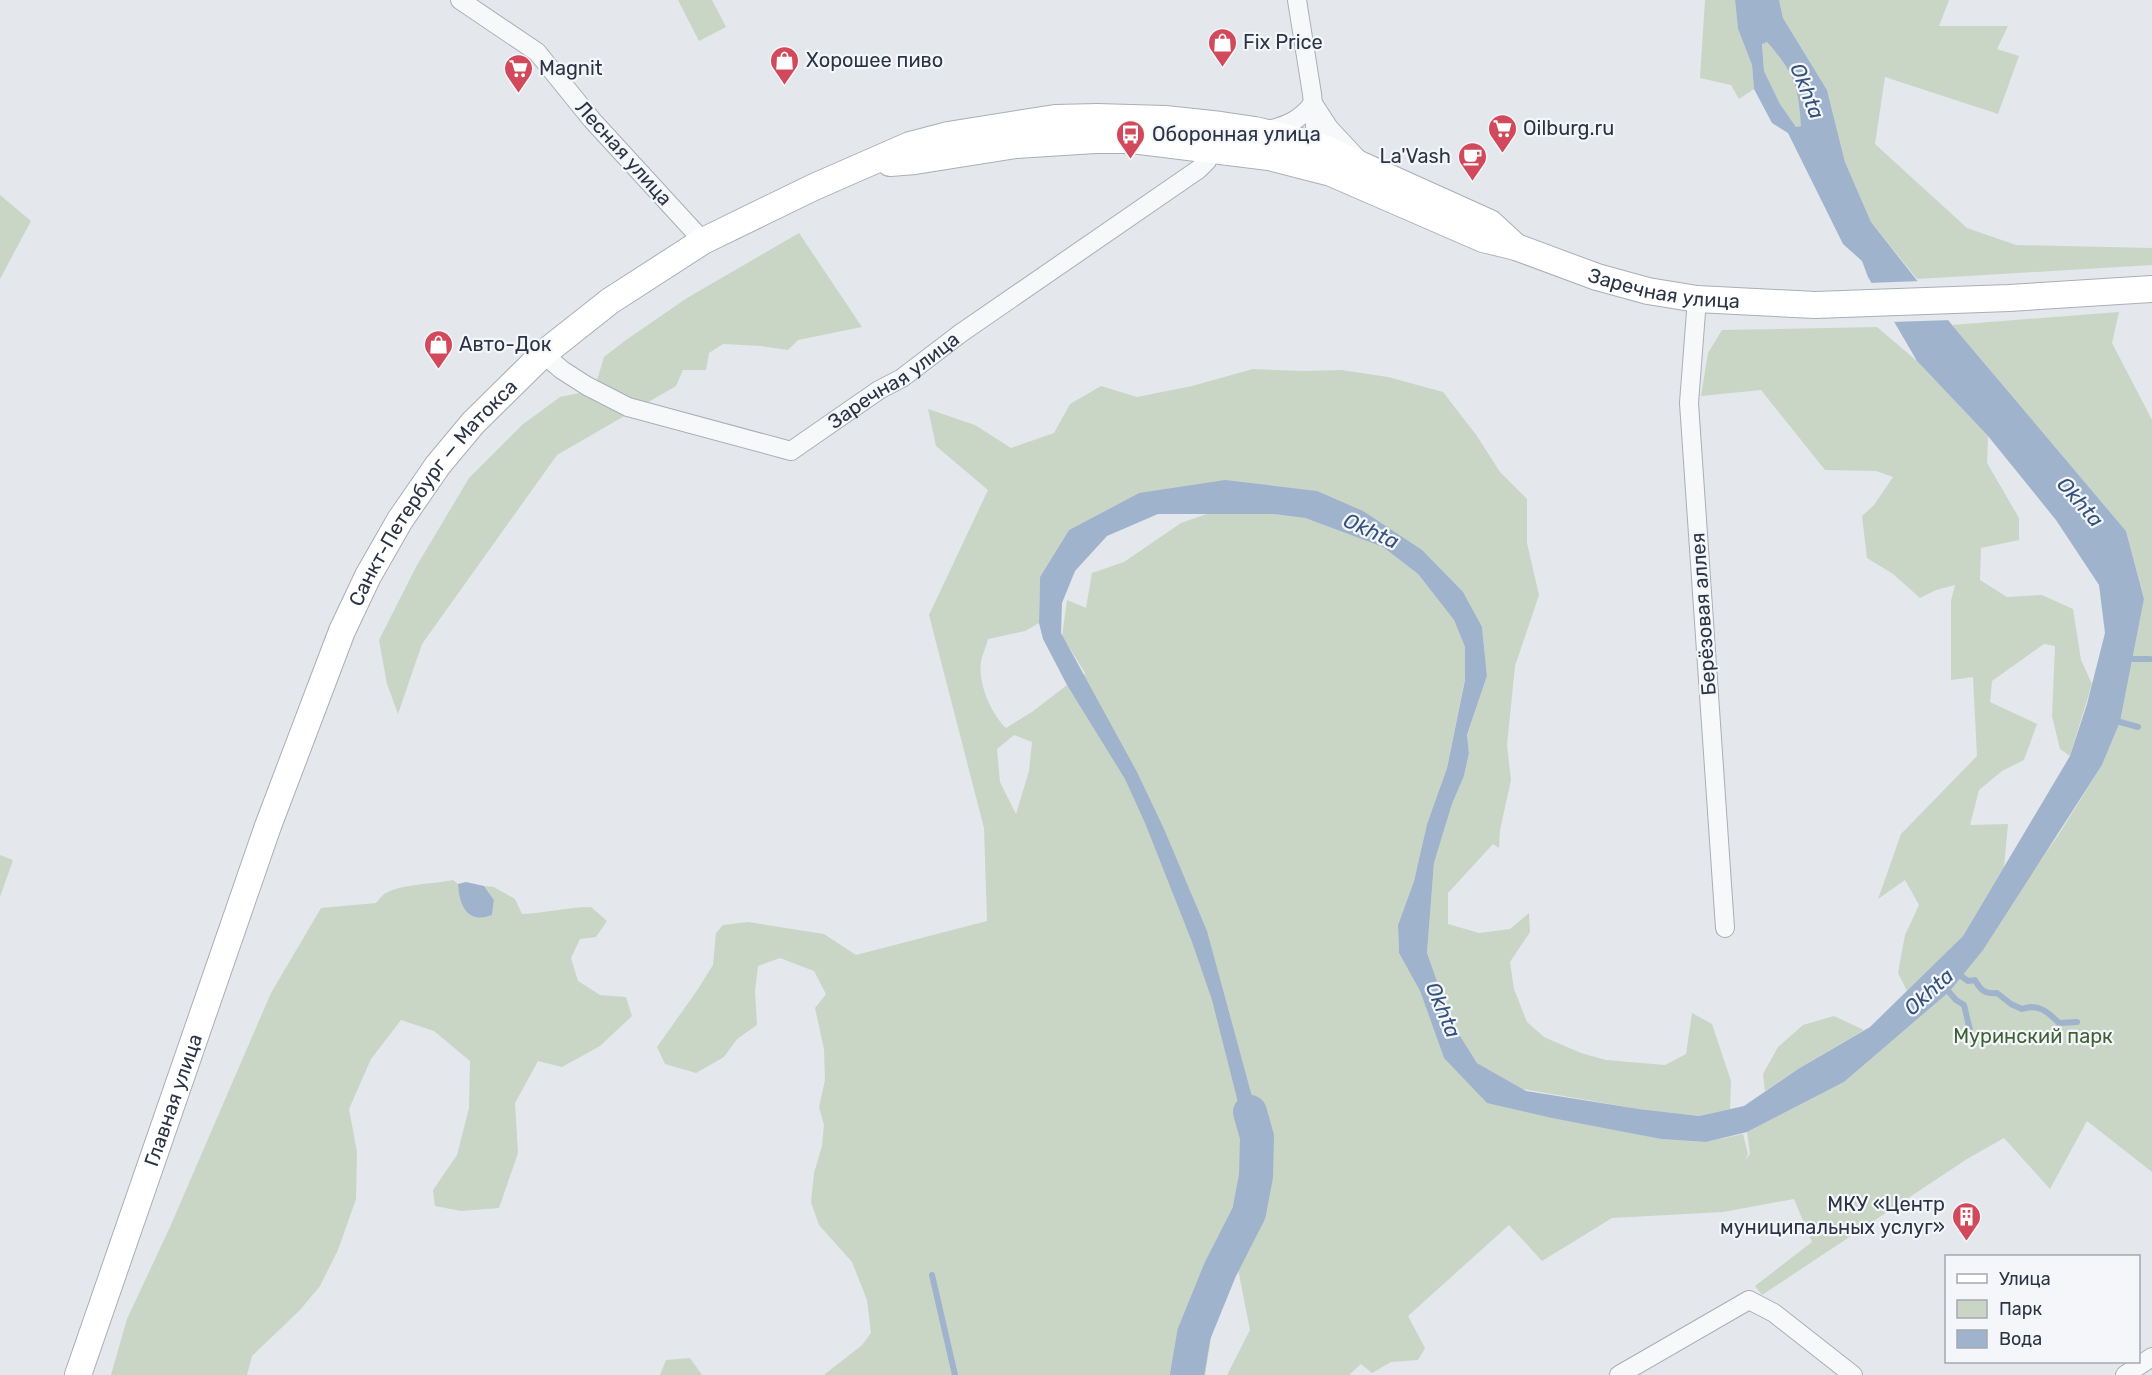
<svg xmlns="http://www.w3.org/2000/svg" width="2152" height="1375" font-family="Rubik,sans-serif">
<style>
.green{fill:#c9d6c5;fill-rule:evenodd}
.water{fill:#9fb4cc;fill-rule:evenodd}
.pier{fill:#e4e7ec}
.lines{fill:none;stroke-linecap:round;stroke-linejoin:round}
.stream{stroke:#9fb4cc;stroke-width:6}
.river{stroke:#9fb4cc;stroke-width:34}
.minor-casing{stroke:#a9aeb7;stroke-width:20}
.secondary-casing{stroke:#a9aeb7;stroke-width:28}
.minor{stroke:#f7f8fa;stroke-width:18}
.secondary{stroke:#fff;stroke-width:26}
.labels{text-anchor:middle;stroke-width:4.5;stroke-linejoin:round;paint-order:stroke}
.poi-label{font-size:20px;fill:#2b3445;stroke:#f4f6f9;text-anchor:start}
.street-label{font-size:20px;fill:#2b3445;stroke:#f4f6f9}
.park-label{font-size:20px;fill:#3f6138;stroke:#f4f6f9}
.water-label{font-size:21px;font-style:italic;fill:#34527a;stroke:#f4f6f9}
</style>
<rect width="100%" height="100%" fill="#e4e7ec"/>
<!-- green -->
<g class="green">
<polygon points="678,0 712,0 726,27 699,41"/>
<polygon points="1705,0 1735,0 1738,29 1752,65 1754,89 1739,99 1731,85 1700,78"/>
<polygon points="1779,0 1949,0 1939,26 2008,26 1997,49 2019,56 1998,114 1885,77 1875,144 1967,228 2016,245 2152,248 2152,265 1917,279 1871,222 1845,162 1827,90 1783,18"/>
<path d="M1767,42C1793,73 1799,86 1802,126L1796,127L1780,104L1764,71L1762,43Z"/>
<polygon points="0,195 31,221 0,279"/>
<polygon points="799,233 862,327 798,340 788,350 761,346 723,344 709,353 706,370 683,370 676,386 557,455 422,644 398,714 387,684 379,640 416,567 469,478 522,425 560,397 594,390 604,357 626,340 687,298"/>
<path d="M2119,312L2112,343L2152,420V1172L2087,1121L2050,1189L2004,1138L1967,1159L1762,1295L1755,1286L1812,1242L1794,1199L1723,1212L1612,1218L1542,1261L1509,1225L1408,1316L1425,1348L1418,1360L1391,1362L1372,1373L1361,1364L1349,1375H1227L1250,1330L1238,1269L1244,1250L1216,1306L1205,1375H824L862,1345L871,1333L867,1300L852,1262L819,1225L811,1202L814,1173L822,1146L824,1125L819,1107L825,1080L824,1049L815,1008L826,994L814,971L780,958L758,966L755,991L757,1025L737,1039L724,1057L696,1073L665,1064L657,1047L696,992L713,965L716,933L723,925L748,922L824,934L856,955L987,921L984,828L929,615L988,490L936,446L928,409L975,425L1011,448L1054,433L1070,404L1101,386L1137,397L1192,386L1253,369L1305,371L1341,370L1388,377L1443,392L1477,436L1500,472L1527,499V543L1539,595L1515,666L1507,745L1511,780L1500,830L1499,848L1493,844L1448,893V924L1479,933L1510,929L1529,913L1530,932L1510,962L1514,989L1527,1022L1544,1037L1581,1053L1606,1060L1665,1065L1686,1054L1692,1013L1712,1024L1731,1081L1730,1109L1699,1116L1639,1109L1522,1089L1477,1063L1452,1023L1427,953L1434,863L1452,804L1464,776L1469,753L1467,736L1487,676L1482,627L1363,511L1139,493L1069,530L1040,577L1039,623L1025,631L988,639C986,647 982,655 981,662C978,684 991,713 1006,728L1032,712L1067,685L1081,706V683L1085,673L1062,636L1067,600L1086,608L1092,573L1124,562L1181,523L1207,514H1273L1305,518L1383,547L1418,574L1454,620L1465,647V679L1447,768L1427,824L1414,881L1398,925L1399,953L1420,991L1444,1058L1622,1131L1661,1139L1706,1142L1743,1134L1748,1154L1745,1160L1750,1154L1747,1132L1844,1082L1949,992L2059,834L2102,765L2120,722L2144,599L2126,531L1952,325ZM1014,735L1032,742L1029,771L1016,814L1000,782L997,749Z"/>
<polygon points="1877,327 1917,361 1988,436 1987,463 2019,518 2019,540 1981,548 1980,580 2007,597 2042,595 2073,609 2081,660 2092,684 2070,756 2060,749 2052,716 2055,646 2044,644 1992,681 1990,702 2037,724 2024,760 2002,771 1979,790 1970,825 2008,824 2004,867 1963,936 1907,991 1898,973 1905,935 1919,905 1905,880 1878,899 1901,834 1977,756 1973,677 1951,680 1951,601 1955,585 1936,590 1920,598 1893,574 1867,558 1862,516 1874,505 1893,477 1876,471 1825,470 1761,390 1701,396 1708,353 1722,330"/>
<polygon points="0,855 13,860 0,897"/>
<path d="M453,880L458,884C459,905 467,925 492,915L494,900L484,886L494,887L515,899L522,914C546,913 568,907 591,907L607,921L596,937L580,939L571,958L578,981L600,995L626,997L632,1016L600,1046L562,1067L538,1061L515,1103L518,1153L499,1208L461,1211L435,1206L433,1190L457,1155L469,1108L470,1061L434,1031L401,1020L371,1059L349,1109L357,1152L356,1199L338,1250L320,1286L300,1310L252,1356L247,1375H111L127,1319L170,1227L271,993L321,908L376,903C379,900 383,894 386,893C402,884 434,884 453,880Z"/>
<polygon points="1834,1016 1864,1030 1798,1069 1765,1091 1763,1074 1778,1047 1803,1025"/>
<polygon points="690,1358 702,1375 660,1375 666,1360"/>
</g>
<!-- water -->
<g class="water">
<path d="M1735,0H1779L1783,18L1827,90L1845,162L1871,222L1952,325L2126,531L2144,599L2120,722L2102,765L1983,950L1949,992L1844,1082L1747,1132L1706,1142L1661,1139L1552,1118L1487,1103L1444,1058L1420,991L1399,953L1398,925L1414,881L1427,824L1447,768L1465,680V647L1454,620L1418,574L1383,547L1305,518L1273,514H1158L1107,536L1075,571L1062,603L1061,633L1137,772L1164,829L1207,931L1257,1115L1258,1163L1244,1126L1212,1000L1192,942L1145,823L1125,779L1067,685L1043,639L1039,623L1040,577L1069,530L1139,493L1225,480L1317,491L1363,511L1422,550L1463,592L1482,627L1487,676L1467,735L1469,753L1464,776L1452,804L1434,863L1427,953L1452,1023L1477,1063L1526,1091L1639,1109L1699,1116L1744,1106L1798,1069L1870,1027L1963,936L2070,756L2087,704L2105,633L2099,585L2056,520L1988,436L1917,361L1868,277L1862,261L1843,244L1788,133L1772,123L1754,89L1752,65L1738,29ZM1767,42C1793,72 1799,86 1801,126L1796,127L1780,104L1764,71L1762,44Z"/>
<path d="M466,882L484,886L494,900L492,915C467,925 459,905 458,884Z"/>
</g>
<!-- pier -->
<polygon class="pier" points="1922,281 1952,320 1891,322 1868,283"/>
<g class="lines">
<!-- stream -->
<g class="stream">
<polyline points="2132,659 2150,659"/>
<polyline points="2120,722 2138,727"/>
<path d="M1961,976L1968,981L1975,980C1981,991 1985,994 1997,993L2011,1004L2022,1009C2038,1003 2048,1012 2059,1023L2077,1022"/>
<polyline points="1949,992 1956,1000 1964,1005 1970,1030"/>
<polyline points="932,1275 955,1375"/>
</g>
<!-- river -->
<polyline class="river" points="1187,1375 1194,1334 1220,1270 1249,1213 1256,1176 1257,1137 1250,1112"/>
<defs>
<g id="minor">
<polyline points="460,0 537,52 592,120 703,241"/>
<polyline points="1297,0 1312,94 1317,145 1324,153"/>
<polyline points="1314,105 1329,128 1357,158"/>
<path d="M1264,131C1285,126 1300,121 1313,103"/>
<polyline points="1697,299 1689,403 1725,928"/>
<path id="s1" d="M543,354L562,370L587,386L628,407L791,451L879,390L902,378L961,333L1199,169L1207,161L1209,148"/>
<polyline points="1619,1375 1749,1300 1774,1313 1853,1375"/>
<polyline points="2125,1375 2152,1357"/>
</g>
<g id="secondary">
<path id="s2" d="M890,163L915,161L1016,145L1095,140H1132L1269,157L1331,173L1483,239L1516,247L1597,277L1648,291L1697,299L1815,305L2009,298L2152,289"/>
<path id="s3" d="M78,1375L268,826L342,631L368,576L400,520L438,465L473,423L543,354L610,301L703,241L814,187L910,145L948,135L1055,118L1097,117L1165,119L1221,125L1255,130L1317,145L1490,223L1516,247"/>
</g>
</defs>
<!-- minor casing -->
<use href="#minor" class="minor-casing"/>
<!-- secondary casing -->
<use href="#secondary" class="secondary-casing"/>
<!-- minor -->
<use href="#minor" class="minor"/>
<!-- secondary -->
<use href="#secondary" class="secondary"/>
</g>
<!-- icons -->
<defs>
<symbol id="shop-pin" viewBox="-11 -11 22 30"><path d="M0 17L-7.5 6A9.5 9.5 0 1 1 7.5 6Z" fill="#d1495b" stroke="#f4f6f9"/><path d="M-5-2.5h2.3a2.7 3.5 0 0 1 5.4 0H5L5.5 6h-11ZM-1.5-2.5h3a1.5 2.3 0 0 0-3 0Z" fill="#fff"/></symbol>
<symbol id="supermarket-pin" viewBox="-11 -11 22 30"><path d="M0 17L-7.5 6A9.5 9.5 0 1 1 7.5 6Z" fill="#d1495b" stroke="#f4f6f9"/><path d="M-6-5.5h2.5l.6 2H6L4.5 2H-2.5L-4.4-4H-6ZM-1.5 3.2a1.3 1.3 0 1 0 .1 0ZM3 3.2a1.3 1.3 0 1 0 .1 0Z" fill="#fff"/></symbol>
<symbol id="bus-pin" viewBox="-11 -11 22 30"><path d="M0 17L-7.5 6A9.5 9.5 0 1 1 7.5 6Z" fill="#d1495b" stroke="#f4f6f9"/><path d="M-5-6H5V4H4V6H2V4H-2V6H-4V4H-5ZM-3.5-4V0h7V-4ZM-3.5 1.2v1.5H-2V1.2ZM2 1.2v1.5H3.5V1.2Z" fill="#fff"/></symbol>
<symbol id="cafe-pin" viewBox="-11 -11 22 30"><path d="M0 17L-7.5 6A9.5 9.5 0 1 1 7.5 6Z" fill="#d1495b" stroke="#f4f6f9"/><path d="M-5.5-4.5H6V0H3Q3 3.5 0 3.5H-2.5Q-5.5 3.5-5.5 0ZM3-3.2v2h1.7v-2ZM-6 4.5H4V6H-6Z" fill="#fff"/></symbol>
<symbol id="building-pin" viewBox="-11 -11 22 30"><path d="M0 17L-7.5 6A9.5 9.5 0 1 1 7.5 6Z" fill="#d1495b" stroke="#f4f6f9"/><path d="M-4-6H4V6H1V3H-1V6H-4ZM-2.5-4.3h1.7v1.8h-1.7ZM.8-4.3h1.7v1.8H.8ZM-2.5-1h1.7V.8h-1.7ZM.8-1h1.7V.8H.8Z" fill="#fff"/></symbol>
</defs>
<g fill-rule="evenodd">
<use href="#shop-pin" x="1206" y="26" width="33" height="45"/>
<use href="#shop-pin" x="768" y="44" width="33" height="45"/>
<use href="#supermarket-pin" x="502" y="52" width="33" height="45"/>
<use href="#supermarket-pin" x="1486" y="112" width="33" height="45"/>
<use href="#bus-pin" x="1114" y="118" width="33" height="45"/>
<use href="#cafe-pin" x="1456" y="140" width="33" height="45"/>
<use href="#shop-pin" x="422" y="328" width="33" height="45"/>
<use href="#building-pin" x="1950" y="1200" width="33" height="45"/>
</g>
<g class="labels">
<!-- poi labels -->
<g class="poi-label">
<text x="1243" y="49">Fix Price</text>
<text x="806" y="67">Хорошее пиво</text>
<text x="539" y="75">Magnit</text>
<text x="1523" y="135">Oilburg.ru</text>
<text x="1152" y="141">Оборонная улица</text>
<text x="1451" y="163" text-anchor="end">La'Vash</text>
<text x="459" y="351">Авто-Док</text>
<text x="1945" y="1211" text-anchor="end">МКУ «Центр<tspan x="1945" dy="23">муниципальных услуг»</tspan></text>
</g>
<!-- street labels -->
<g class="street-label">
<text transform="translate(624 153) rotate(48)" y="7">Лесная улица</text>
<text dy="7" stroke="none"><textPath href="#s2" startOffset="800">Заречная улица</textPath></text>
<text dy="7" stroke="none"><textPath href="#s1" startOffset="394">Заречная улица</textPath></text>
<text dy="7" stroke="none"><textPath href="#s3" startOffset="956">Санкт-Петербург — Матокса</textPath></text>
<text transform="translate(1703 614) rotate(-94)" y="7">Берёзовая аллея</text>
<text dy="7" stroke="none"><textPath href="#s3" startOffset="291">Главная улица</textPath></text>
</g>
<!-- park labels -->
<g class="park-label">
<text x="2033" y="1043">Муринский парк</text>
</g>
<!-- water labels -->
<g class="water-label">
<text transform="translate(1807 91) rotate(68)" y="7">Okhta</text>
<text transform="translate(2080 502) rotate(49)" y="7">Okhta</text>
<text transform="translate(1371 531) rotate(24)" y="7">Okhta</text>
<text transform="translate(1929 992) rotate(-42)" y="7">Okhta</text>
<text transform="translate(1443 1010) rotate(67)" y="7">Okhta</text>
</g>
</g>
<!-- legend -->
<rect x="1945" y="1255" width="195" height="108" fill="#f4f6f9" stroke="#a4a8b1" stroke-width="1.5"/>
<rect x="1957" y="1274" width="30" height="9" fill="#ffffff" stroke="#a4a8b1" stroke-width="1.5"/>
<text x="1999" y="1285" font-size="18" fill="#2b3445">Улица</text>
<rect x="1957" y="1300" width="30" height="18" fill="#c9d6c5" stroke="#a4a8b1" stroke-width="1.5"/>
<text x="1999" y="1315" font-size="18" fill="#2b3445">Парк</text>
<rect x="1957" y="1330" width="30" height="18" fill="#9fb4cc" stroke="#a4a8b1" stroke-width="1.5"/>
<text x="1999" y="1345" font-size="18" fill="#2b3445">Вода</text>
</svg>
